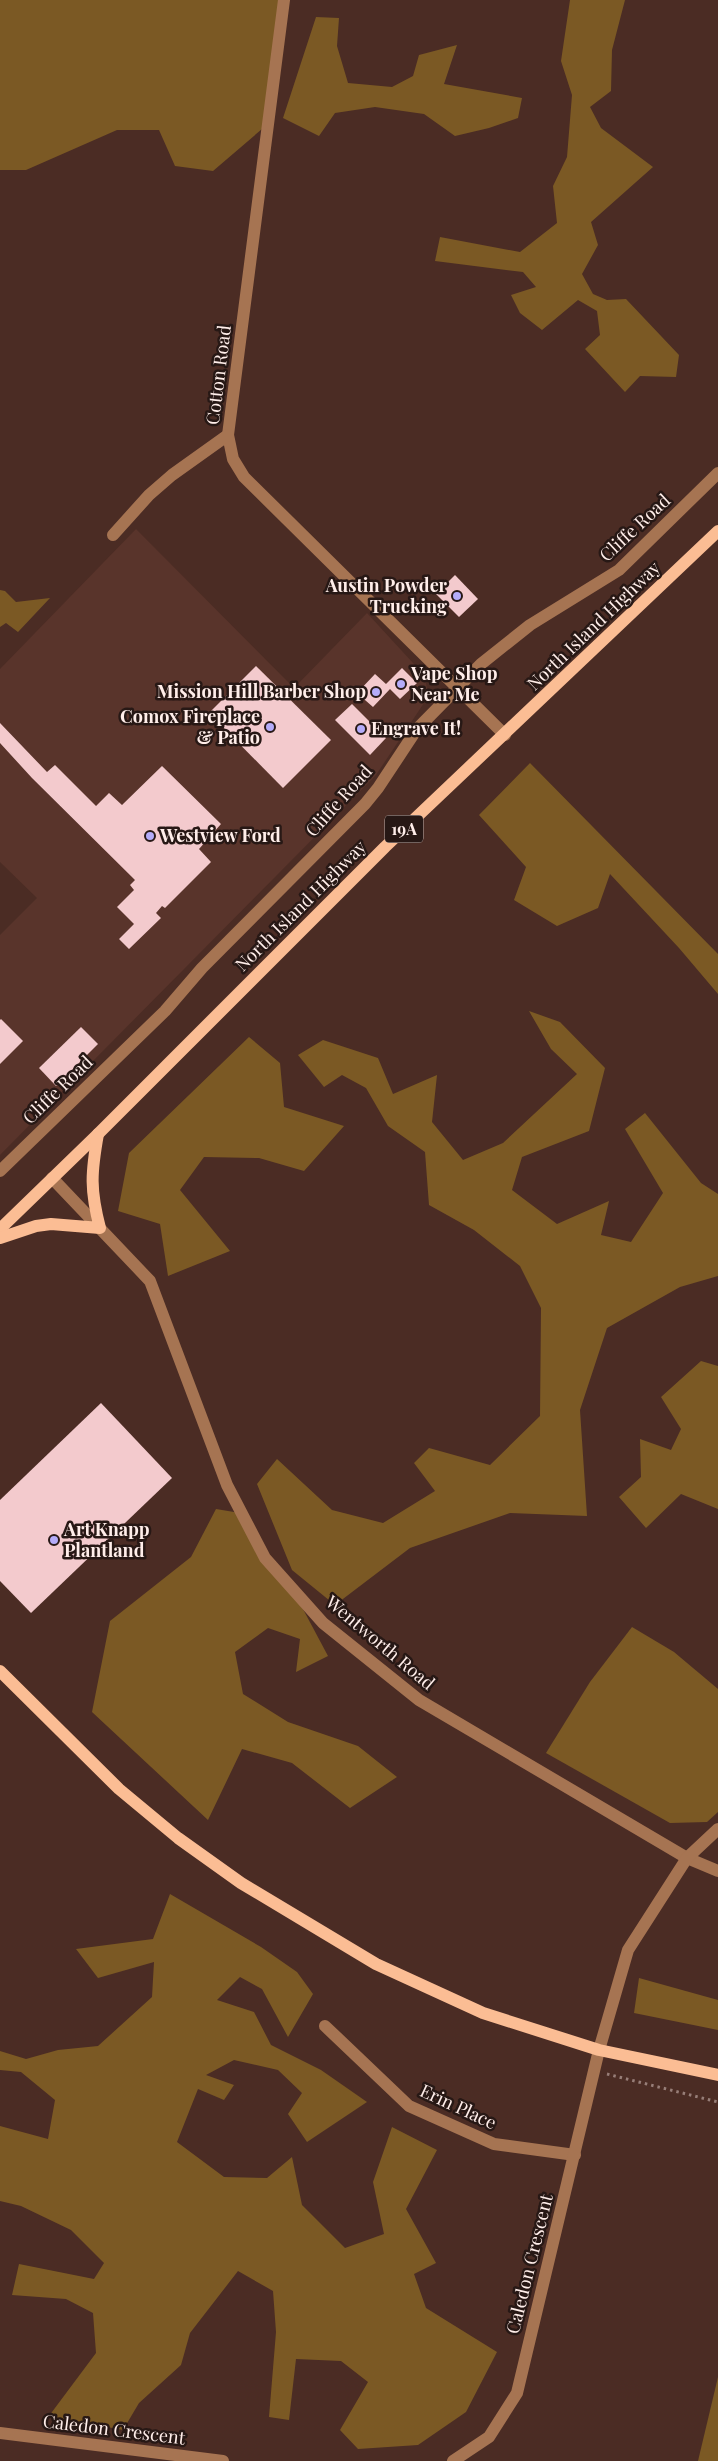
<svg xmlns="http://www.w3.org/2000/svg" width="718" height="2461" font-family="'Playfair Display',serif">
<style>
.built{fill:#59342b}
.green{fill:#7b5924}
.building{fill:#f3cacd}
.lines{fill:none;stroke-linecap:round;stroke-linejoin:round}
.path{stroke:#977e78;stroke-width:3;stroke-dasharray:2.5 4;stroke-linecap:butt}
.minor{stroke:#a67452;stroke-width:12}
.major{stroke:#fbbd94;stroke-width:12}
.poi-dot{fill:#b4acf9;stroke:#271815;stroke-width:2}
.labels{text-anchor:middle;stroke-width:5;stroke-linejoin:round;paint-order:stroke}
.shield{fill:#271815;stroke:#beaeaa;stroke-width:1}
.shield-label{font-size:16px;font-weight:bold;fill:#ffeeea}
.street-label{font-size:18px;fill:#ffeeea;stroke:#271815}
.poi-label{font-size:18px;font-weight:bold;fill:#ffeeea;stroke:#271815;text-anchor:start}
</style>
<rect width="100%" height="100%" fill="#4b2c24"/>
<!-- built -->
<polygon class="built" points="136,529 294,688 367,613 425,676 428,697 376,775 0,1155 0,935 37,898 0,862 0,669"/>
<!-- green -->
<g class="green">
<polygon points="0,0 284,0 269,123 213,171 175,166 159,130 117,130 26,170 0,170"/>
<polygon points="570,0 625,0 612,50 611,91 590,107 601,128 653,167 591,222 598,245 582,274 593,294 607,300 626,299 679,355 676,377 640,376 625,392 585,349 600,335 597,311 578,300 542,330 520,313 511,295 536,287 523,272 435,261 440,237 520,252 557,223 553,186 567,157 572,95 561,61"/>
<polygon points="316,17 339,18 337,46 348,83 392,87 413,76 419,55 457,45 444,84 522,98 518,118 489,128 455,136 424,114 375,107 335,113 319,136 283,118"/>
<polygon points="0,590 5,591 16,602 50,598 18,632 6,623 0,627"/>
<polygon points="530,763 718,954 718,994 679,948 610,874 598,908 557,926 514,900 526,867 479,815"/>
<polygon points="529,1011 560,1022 605,1068 589,1131 522,1157 512,1190 557,1224 609,1201 601,1235 631,1242 663,1193 625,1129 645,1113 701,1183 718,1194 718,1276 680,1287 607,1328 580,1410 587,1516 510,1513 410,1548 335,1605 292,1570 257,1484 277,1459 332,1510 383,1523 435,1491 414,1463 429,1448 490,1465 540,1416 541,1308 520,1266 474,1230 429,1205 425,1152 388,1126 366,1088 342,1075 324,1087 298,1055 323,1040 378,1058 393,1094 437,1075 432,1122 463,1160 503,1143 577,1074 551,1049"/>
<polygon points="249,1037 280,1063 284,1107 344,1126 304,1171 259,1158 204,1157 180,1190 230,1251 168,1276 160,1224 118,1211 129,1153"/>
<polygon points="701,1361 718,1366 718,1509 681,1494 646,1528 619,1497 641,1477 640,1439 671,1450 681,1429 661,1397"/>
<polygon points="216,1509 240,1513 304,1611 328,1656 296,1672 300,1639 268,1628 235,1652 243,1694 288,1722 358,1746 397,1777 350,1808 292,1763 242,1749 208,1820 92,1712 110,1621 191,1557"/>
<polygon points="632,1627 674,1652 718,1689 718,1812 707,1822 670,1823 546,1753 590,1682"/>
<polygon points="170,1894 261,1947 297,1972 313,1994 288,2037 262,1989 240,1977 217,2000 254,2012 271,2045 321,2070 367,2102 307,2142 288,2114 302,2093 278,2070 234,2060 206,2075 234,2085 224,2100 198,2089 177,2142 224,2177 267,2178 292,2157 302,2205 345,2248 384,2234 373,2182 392,2127 437,2150 406,2209 436,2263 414,2274 426,2308 497,2352 466,2412 418,2445 358,2449 340,2430 368,2382 341,2361 296,2359 289,2420 269,2417 276,2332 273,2291 238,2271 190,2333 181,2365 139,2403 123,2430 49,2416 96,2353 93,2313 66,2299 12,2295 19,2264 94,2279 104,2263 71,2230 21,2206 0,2201 0,2126 48,2139 55,2100 21,2072 0,2070 0,2051 26,2059 58,2050 98,2046 152,1997 154,1962 98,1978 76,1949 153,1939"/>
<polygon points="639,1978 718,2000 718,2030 634,2013"/>
<polygon points="718,2377 718,2461 698,2461"/>
</g>
<!-- building -->
<g class="building">
<polygon points="455,575 478,599 459,617 436,594"/>
<polygon points="256,666 331,740 283,788 209,713"/>
<polygon points="402,668 417,683 400,699 390,689 373,707 357,693 375,674 386,684"/>
<polygon points="352,704 386,738 370,755 335,720"/>
<polygon points="0,723 47,772 55,765 96,806 109,793 122,805 162,766 221,824 199,849 211,862 165,908 162,906 156,913 161,918 129,949 119,939 134,924 117,907 134,890 130,885 135,880 32,778 0,743"/>
<polygon points="1,1019 23,1041 0,1064 0,1020"/>
<polygon points="81,1027 98,1044 56,1086 39,1068"/>
<polygon points="101,1403 172,1478 31,1613 0,1581 0,1500"/>
</g>
<g class="lines">
<!-- path -->
<polyline class="path" points="607,2074 718,2102"/>
<!-- minor -->
<g class="minor">
<polyline points="284,0 228,435 233,459 244,477 505,735"/>
<polyline points="113,535 149,495 172,475 228,435"/>
<polyline points="0,1171 165,1011 202,968 365,804 378,788 417,729 481,664 530,625 619,570 718,473"/>
<polyline points="52,1178 150,1281 227,1485 265,1558 323,1623 419,1700 687,1858 718,1871"/>
<polyline points="325,2026 409,2106 494,2144 575,2155"/>
<polyline points="0,2433 223,2461"/>
<polyline points="453,2461 489,2437 517,2393 599,2050 628,1950 687,1858 718,1829"/>
</g>
<!-- major -->
<g class="major">
<polyline points="0,1229 98,1134 385,847 718,531"/>
<path d="M0,1238L36,1226L51,1224L100,1228C90,1190 91,1173 98,1134"/>
<polyline points="0,1671 119,1789 178,1838 241,1883 376,1964 483,2013 599,2050 718,2075"/>
</g>
</g>
<!-- markers -->
<g class="poi-dot">
<circle cx="457" cy="596" r="5"/>
<circle cx="401" cy="684" r="5"/>
<circle cx="376" cy="692" r="5"/>
<circle cx="270" cy="727" r="5"/>
<circle cx="361" cy="729" r="5"/>
<circle cx="150" cy="836" r="5"/>
<circle cx="54" cy="1540" r="5"/>
</g>
<g class="labels">
<!-- shield labels -->
<rect class="shield" x="385" y="815.5" width="38" height="27" rx="4"/>
<g class="shield-label">
<text x="404" y="835">19A</text>
</g>
<!-- street labels -->
<g class="street-label">
<text transform="translate(219 375) rotate(-83)" y="6">Cotton Road</text>
<text transform="translate(635 528) rotate(-43)" y="6">Cliffe Road</text>
<text transform="translate(594 626) rotate(-44)" y="6">North Island Highway</text>
<text transform="translate(339 801) rotate(-48)" y="6">Cliffe Road</text>
<text transform="translate(301 906) rotate(-45)" y="6">North Island Highway</text>
<text transform="translate(58 1090) rotate(-44)" y="6">Cliffe Road</text>
<text transform="translate(380 1643) rotate(40)" y="6">Wentworth Road</text>
<text transform="translate(458 2107) rotate(25)" y="6">Erin Place</text>
<text transform="translate(530 2264) rotate(-76)" y="6">Caledon Crescent</text>
<text transform="translate(114 2430) rotate(7)" y="6">Caledon Crescent</text>
</g>
<!-- poi labels -->
<g class="poi-label">
<text x="447" y="592" text-anchor="end">Austin Powder<tspan x="447" dy="21">Trucking</tspan></text>
<text x="411" y="680">Vape Shop<tspan x="411" dy="21">Near Me</tspan></text>
<text x="366" y="698" text-anchor="end">Mission Hill Barber Shop</text>
<text x="260" y="723" text-anchor="end">Comox Fireplace<tspan x="260" dy="21">&amp; Patio</tspan></text>
<text x="371" y="735">Engrave It!</text>
<text x="160" y="842">Westview Ford</text>
<text x="64" y="1536">Art Knapp<tspan x="64" dy="21">Plantland</tspan></text>
</g>
</g>
</svg>
